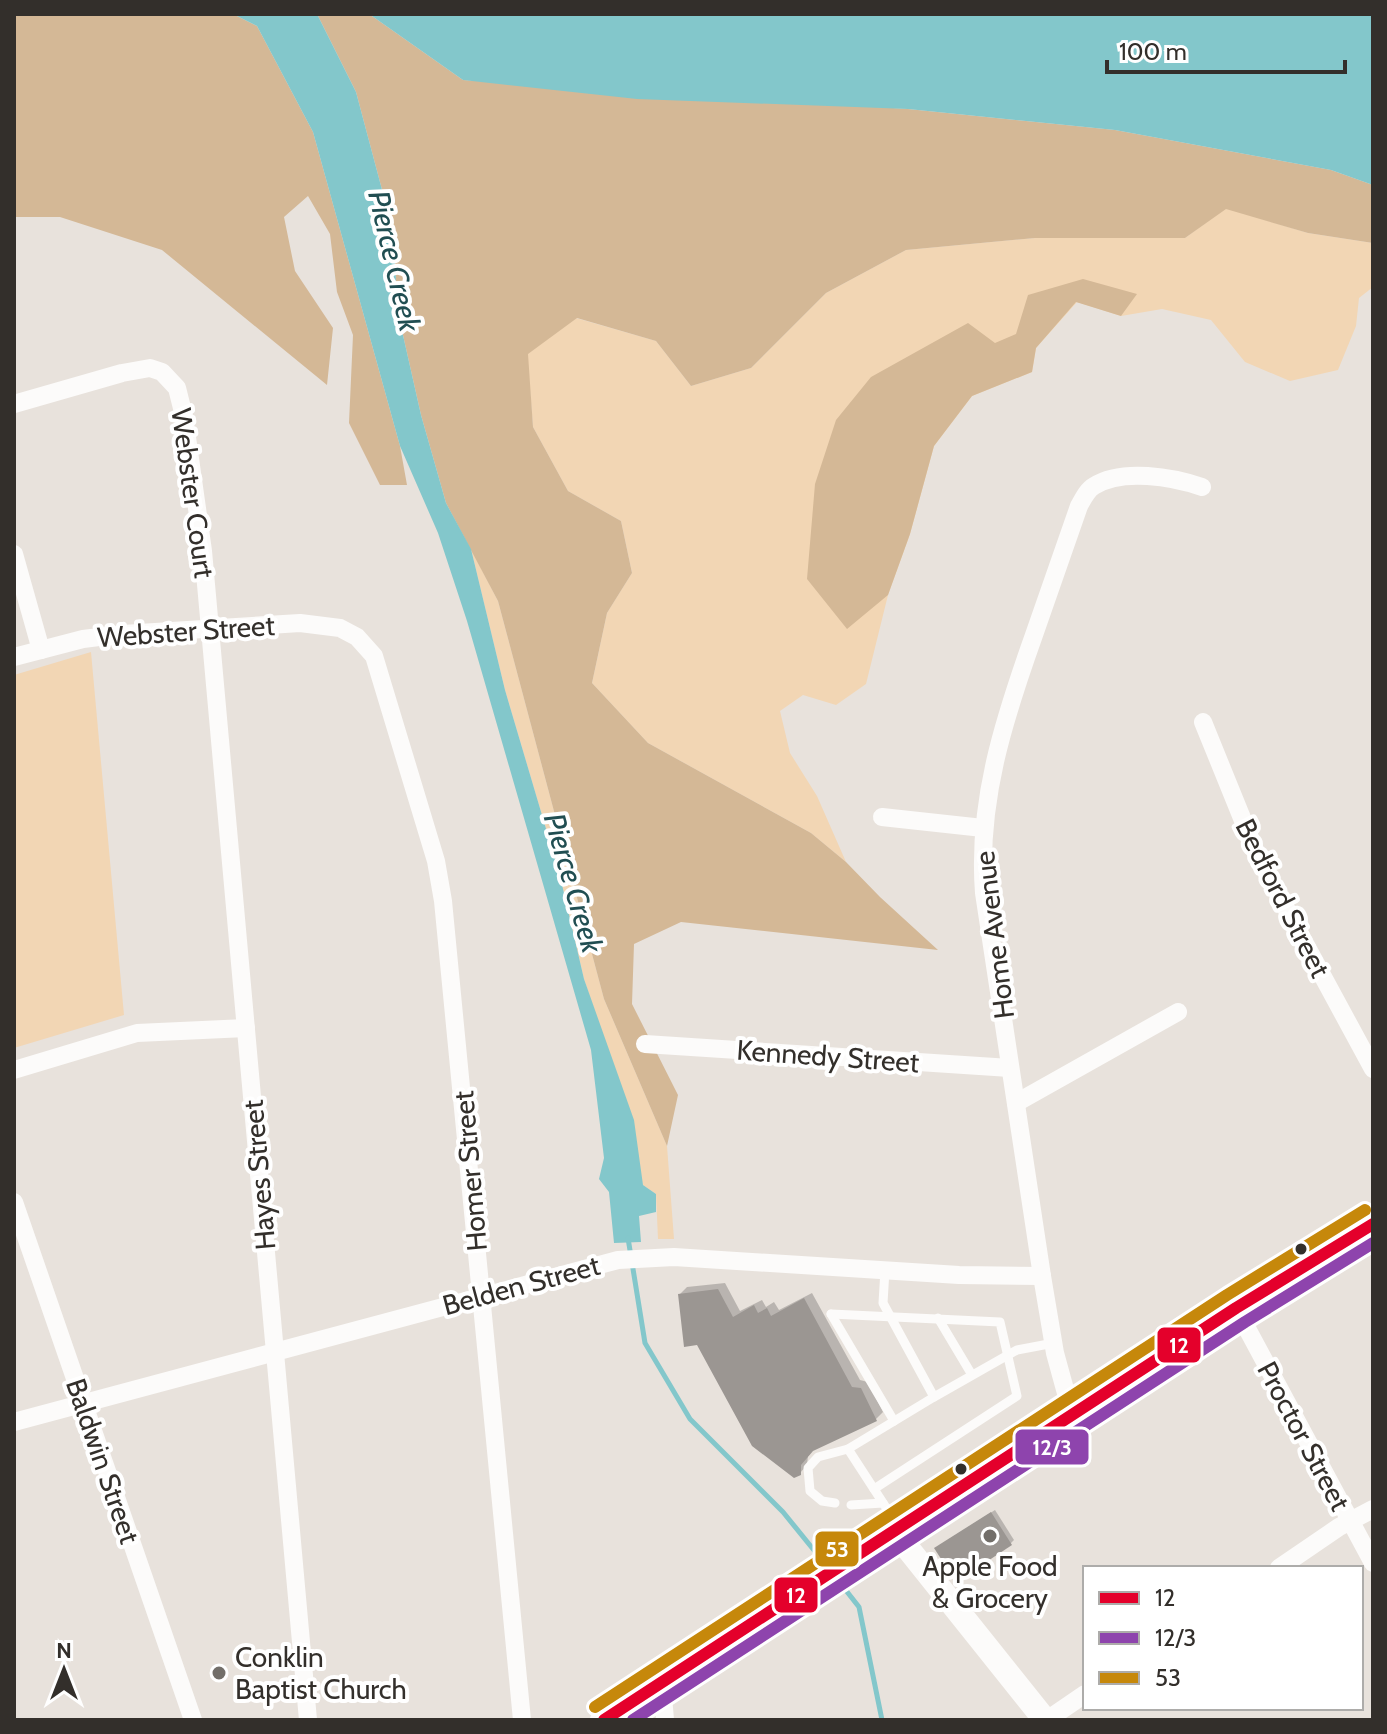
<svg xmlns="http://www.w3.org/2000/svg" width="1387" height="1734" font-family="Cabin,sans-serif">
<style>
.green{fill:#f2d6b4}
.forest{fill:#d4b896}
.water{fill:#83c7cb}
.shadow{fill:#0003}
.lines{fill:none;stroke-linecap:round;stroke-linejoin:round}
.stream{stroke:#83c7cb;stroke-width:5}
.building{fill:#9b9692}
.lane{stroke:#fcfbfa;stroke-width:9}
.street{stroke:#fcfbfa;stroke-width:18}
.secondary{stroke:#fcfbfa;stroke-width:24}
.primary{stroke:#fcfbfa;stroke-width:28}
.bus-1-casing{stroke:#fff;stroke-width:18}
.bus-2-casing{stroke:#fff;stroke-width:18}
.bus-3-casing{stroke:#fff;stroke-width:18}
.bus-1{stroke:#e4002b;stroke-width:12}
.bus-2{stroke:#8e44ad;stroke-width:12}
.bus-3{stroke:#c6880b;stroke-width:12}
.bus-dot{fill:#332f2b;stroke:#fff;stroke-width:3}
.poi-dot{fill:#726e69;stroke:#fff;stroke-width:3}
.labels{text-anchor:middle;stroke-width:8;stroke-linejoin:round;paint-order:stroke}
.street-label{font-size:28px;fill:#332f2b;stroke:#fff}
.poi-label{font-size:28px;fill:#332f2b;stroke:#fff}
.water-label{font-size:30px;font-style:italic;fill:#214e52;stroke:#fff}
.line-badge{stroke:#fff;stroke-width:3}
.badge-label{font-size:22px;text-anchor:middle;font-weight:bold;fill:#fff}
</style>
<rect width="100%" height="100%" fill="#e8e2dc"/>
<!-- green -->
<g class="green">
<polygon points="1226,208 1308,233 1373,243 1373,287 1359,298 1356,326 1338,370 1290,381 1245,362 1211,320 1162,309 1121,316 1077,302 1036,348 1032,372 972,396 934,446 910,534 888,595 866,684 836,705 803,695 780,711 790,753 817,796 846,862 811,833 648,743 592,683 607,613 632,573 621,521 568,491 533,427 527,354 576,318 656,341 691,386 751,368 826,293 906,250 1035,238 1185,238"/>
<polygon points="471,549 498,601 604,999 667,1146 674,1239 658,1239 656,1194 643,1185 604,1039 584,979 560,876 505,690"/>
<polygon points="91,652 124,1015 14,1048 14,675"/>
</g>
<!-- forest -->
<g class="forest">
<polygon points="14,14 233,14 257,26 313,132 400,446 407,485 380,485 349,423 353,335 337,292 330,234 308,196 284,217 295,271 333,328 327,385 162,250 60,217 14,217"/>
<polygon points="317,14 372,16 463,80 908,109 1115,130 1331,170 1373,185 1373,243 1308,233 1226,209 1185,238 1035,238 906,250 826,293 751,368 691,386 656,341 577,318 528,354 533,427 568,491 621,521 632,573 607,613 592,683 648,743 811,833 846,862 880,897 938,950 681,922 634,944 632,1004 678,1095 667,1146 604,999 498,601 446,503 421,415 398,313 393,231 356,92"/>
<polygon points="1083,279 1137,294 1121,316 1076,302 1036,348 1032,372 972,396 934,446 910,534 888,595 847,629 807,579 815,484 836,420 871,377 968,323 995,343 1016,334 1028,295"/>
</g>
<!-- water -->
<g class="water">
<polygon points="233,14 317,14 356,92 393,231 398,313 421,415 446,503 471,549 505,690 560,876 584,979 634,1120 643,1185 656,1194 656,1212 639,1216 641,1242 614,1243 609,1192 599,1179 604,1158 591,1050 467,621 438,533 400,446 313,132 257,26"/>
<polygon points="349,14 1373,14 1373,185 1331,170 1115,130 908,109 637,99 463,80 372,16"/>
</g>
<!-- shadow -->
<g class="shadow">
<polygon points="725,1283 740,1311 762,1300 766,1307 774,1302 779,1310 812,1293 860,1380 868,1382 883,1412 876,1419 814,1449 808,1456 807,1465 800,1473 680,1294 687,1287"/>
<polygon points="995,1510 1014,1540 1011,1543 940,1545"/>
</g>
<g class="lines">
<!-- stream -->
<g class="stream">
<polyline points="628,1238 645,1343 690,1419 783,1512 826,1565"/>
<polyline points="837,1579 859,1607 882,1720"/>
</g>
</g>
<!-- building -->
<g class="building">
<polygon points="718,1289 733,1317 754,1305 758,1313 767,1308 771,1316 804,1298 852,1387 861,1388 877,1421 813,1451 801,1465 801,1475 794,1478 752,1446 697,1345 684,1347 678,1294"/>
<polygon points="991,1512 1012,1545 956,1582 934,1548"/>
</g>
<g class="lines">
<!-- lane -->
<g class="lane">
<polyline points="885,1270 883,1303 934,1397 1017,1350 1054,1343"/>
<polyline points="831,1314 1000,1322 1017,1396 874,1489"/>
<polyline points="831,1314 894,1421"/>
<polyline points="938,1318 972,1375"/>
<polyline points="835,1503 822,1501 810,1491 808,1468 818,1457 848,1449"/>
<polyline points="851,1505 883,1503"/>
<polyline points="898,1526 848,1449 934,1397"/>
</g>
<!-- street -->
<g class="street">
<polyline points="14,404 122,373 150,368 162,372 177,388 184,416 203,551 308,1720"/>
<polyline points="14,554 41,650"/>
<polyline points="14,657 83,639 123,634 300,623 340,628 357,637 374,656 436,861 443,901 522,1720"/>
<polyline points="1203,722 1257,855 1373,1069"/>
<polyline points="882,817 983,828"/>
<polyline points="645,1044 1010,1068"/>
<polyline points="14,1070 137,1033 246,1028"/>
<polyline points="1016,1103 1178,1012"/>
<polyline points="14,1202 193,1720"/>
<polyline points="1236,1308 1373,1563"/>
<path d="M1072,1415L1055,1353L1042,1276L984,893C977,802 1004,719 1034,635C1049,592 1064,549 1079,506C1083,499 1087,490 1094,486C1122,468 1173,477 1202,487"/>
<polyline points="14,1422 618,1260 674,1257 959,1275 1042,1276"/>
<polyline points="1279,1568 1339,1527 1373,1509"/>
<polyline points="662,1684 665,1720"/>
<polyline points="1047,1720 1085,1694"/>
</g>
<!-- secondary -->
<polyline class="secondary" points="894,1531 1045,1720"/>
<!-- primary -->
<polyline class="primary" points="604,1720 1236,1308 1373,1224"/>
<defs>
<polyline id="bus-1" points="604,1720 1236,1308 1373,1224"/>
<polyline id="bus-2" points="633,1720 1245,1322 1373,1243"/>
<polyline id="bus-3" points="595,1707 1227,1295 1365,1210"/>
</defs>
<!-- bus-1 casing -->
<use href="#bus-1" class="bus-1-casing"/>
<!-- bus-2 casing -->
<use href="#bus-2" class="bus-2-casing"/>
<!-- bus-3 casing -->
<use href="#bus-3" class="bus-3-casing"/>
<!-- bus-1 -->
<use href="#bus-1" class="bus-1"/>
<!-- bus-2 -->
<use href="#bus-2" class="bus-2"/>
<!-- bus-3 -->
<use href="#bus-3" class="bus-3"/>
</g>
<!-- markers -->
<g class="bus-dot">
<circle cx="1301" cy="1249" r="7"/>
<circle cx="961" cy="1469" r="7"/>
</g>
<g class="poi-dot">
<circle cx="990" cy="1536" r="8"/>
<circle cx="219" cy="1673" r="8"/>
</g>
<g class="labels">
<!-- street labels -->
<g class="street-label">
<text transform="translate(193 493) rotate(82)" y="10">Webster Court</text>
<text transform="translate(186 631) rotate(-4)" y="10">Webster Street</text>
<text transform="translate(1283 898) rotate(63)" y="10">Bedford Street</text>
<text transform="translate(994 935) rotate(-97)" y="10">Home Avenue</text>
<text transform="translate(828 1056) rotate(4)" y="10">Kennedy Street</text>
<text transform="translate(470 1171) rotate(-95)" y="10">Homer Street</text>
<text transform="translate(259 1175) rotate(-95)" y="10">Hayes Street</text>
<text transform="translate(521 1285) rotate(-15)" y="10">Belden Street</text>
<text transform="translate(1304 1436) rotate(62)" y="10">Proctor Street</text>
<text transform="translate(103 1461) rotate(71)" y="10">Baldwin Street</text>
</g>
<!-- poi labels -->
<g class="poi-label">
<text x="990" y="1576">Apple Food<tspan x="990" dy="32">&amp; Grocery</tspan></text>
<text x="235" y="1667" text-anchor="start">Conklin<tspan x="235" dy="32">Baptist Church</tspan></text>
</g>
<!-- water labels -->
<g class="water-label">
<text transform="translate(394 261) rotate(77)" y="10">Pierce Creek</text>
<text transform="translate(573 883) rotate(74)" y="10">Pierce Creek</text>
</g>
</g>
<g class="line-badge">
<rect x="1156" y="1326" width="46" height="38" rx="8" fill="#e4002b"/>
<rect x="1014" y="1428" width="76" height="38" rx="8" fill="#8e44ad"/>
<rect x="814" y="1530" width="46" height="38" rx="8" fill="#c6880b"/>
<rect x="773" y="1576" width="46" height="38" rx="8" fill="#e4002b"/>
</g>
<g class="badge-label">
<text x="1179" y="1353">12</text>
<text x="1052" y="1455">12/3</text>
<text x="837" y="1557">53</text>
<text x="796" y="1603">12</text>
</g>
<!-- border -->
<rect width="1387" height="1734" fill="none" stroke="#332f2b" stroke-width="32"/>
<!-- legend -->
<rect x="1083" y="1566" width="280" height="144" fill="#ffffff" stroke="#adacaa" stroke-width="2"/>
<rect x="1099" y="1592" width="40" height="12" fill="#e4002b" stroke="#adacaa" stroke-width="2"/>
<text x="1155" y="1606" font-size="24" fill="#332f2b">12</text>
<rect x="1099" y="1632" width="40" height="12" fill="#8e44ad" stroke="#adacaa" stroke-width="2"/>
<text x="1155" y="1646" font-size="24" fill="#332f2b">12/3</text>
<rect x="1099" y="1672" width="40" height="12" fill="#c6880b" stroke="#adacaa" stroke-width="2"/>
<text x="1155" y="1686" font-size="24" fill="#332f2b">53</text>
<!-- north arrow -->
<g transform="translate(64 1670)" stroke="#ffffff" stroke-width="6" paint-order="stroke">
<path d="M0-6L14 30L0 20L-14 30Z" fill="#332f2b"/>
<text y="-12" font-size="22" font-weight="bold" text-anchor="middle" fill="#332f2b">N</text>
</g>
<!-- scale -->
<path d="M1107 60v12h238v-12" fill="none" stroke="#332f2b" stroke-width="4"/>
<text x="1119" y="60" font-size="24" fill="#332f2b" stroke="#ffffff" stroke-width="6" paint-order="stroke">100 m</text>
</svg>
